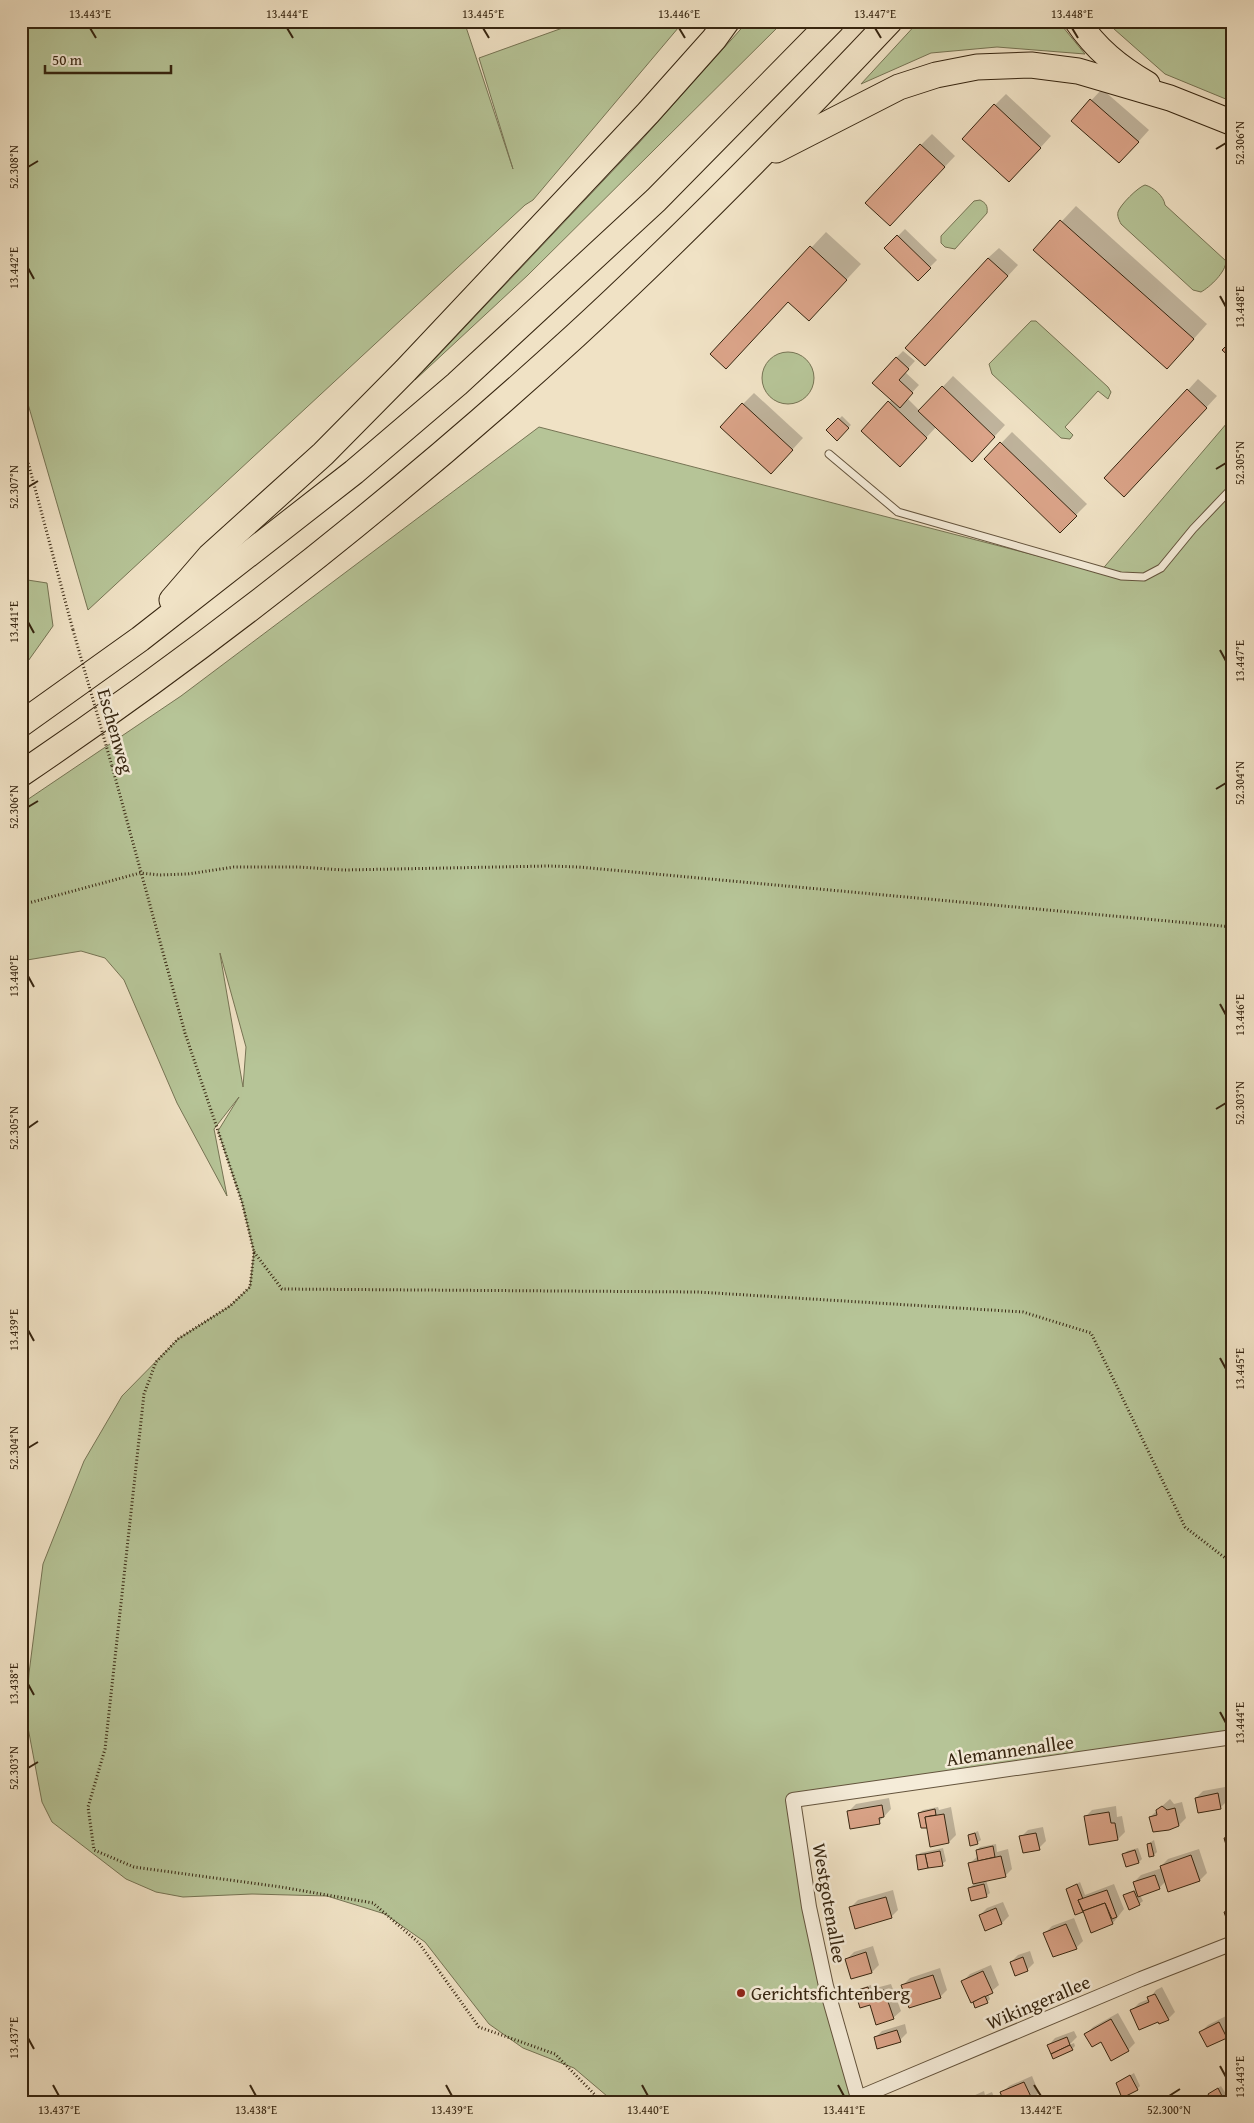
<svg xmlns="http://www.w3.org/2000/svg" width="1254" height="2123" font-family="'Gentium Book Plus',serif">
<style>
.green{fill:#b6c497;stroke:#767454;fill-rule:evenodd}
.shadow{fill:#0003}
.building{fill:#dba489;stroke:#362510}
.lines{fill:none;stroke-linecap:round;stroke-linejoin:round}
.lane-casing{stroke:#64543d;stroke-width:9}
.street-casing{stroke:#64543d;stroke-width:16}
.highway-casing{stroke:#362510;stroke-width:27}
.path{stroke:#362510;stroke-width:3;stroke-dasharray:1 2.5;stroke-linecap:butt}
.lane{stroke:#f5ecd9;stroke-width:7}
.street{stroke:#f5ecd9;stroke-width:14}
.highway{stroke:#f0e2c5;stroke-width:25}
.path-bridge{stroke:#362510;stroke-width:3;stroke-dasharray:1 2.5;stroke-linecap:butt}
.ticks{fill:none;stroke:#362510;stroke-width:2}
.poi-dot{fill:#8f2418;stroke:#f5ecd9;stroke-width:2}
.labels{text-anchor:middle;stroke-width:5;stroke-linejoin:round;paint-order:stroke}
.street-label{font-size:19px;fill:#362510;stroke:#f5ecd9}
.poi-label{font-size:19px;fill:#362510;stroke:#f5ecd9;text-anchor:start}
.neatline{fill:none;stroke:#362510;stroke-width:2}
.ticks-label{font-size:12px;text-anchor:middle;fill:#362510}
</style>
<rect width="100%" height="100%" fill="#f0e2c5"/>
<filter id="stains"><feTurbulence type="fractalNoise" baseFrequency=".004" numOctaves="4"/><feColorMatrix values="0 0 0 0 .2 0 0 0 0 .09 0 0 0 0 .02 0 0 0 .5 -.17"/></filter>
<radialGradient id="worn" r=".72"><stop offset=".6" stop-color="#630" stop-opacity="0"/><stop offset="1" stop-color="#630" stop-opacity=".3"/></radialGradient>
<!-- green -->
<g class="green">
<polygon points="21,21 464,21 513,169 479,58 582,21 684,21 533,200 525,205 88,610 21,380"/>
<polygon points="748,21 784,21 528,275 415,380 638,144"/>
<polygon points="919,21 1058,21 1085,54 997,47 931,53 861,84"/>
<polygon points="1105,21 1233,21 1233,102 1165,74"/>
<path d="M1145,185C1153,187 1164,196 1165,205L1226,261C1226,272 1210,287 1201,292L1193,290L1121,224C1119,220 1117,216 1118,212C1120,205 1138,187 1145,185Z"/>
<path d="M980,200C986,203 988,206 987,213L955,249L945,247L941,243V236L974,201Z"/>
<polygon points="1031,321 1036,321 1108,387 1111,392 1108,399 1098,391 1065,427 1073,435 1070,439 1061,438 992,374 989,364"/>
<circle cx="788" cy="378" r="26"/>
<path d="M1233,416V1737L794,1800L809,1907L860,2102H614L574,2068L523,2048L489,2024L425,1942L385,1914L327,1896L252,1894L183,1897L156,1892L126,1879L52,1822L42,1802L26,1717L29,1673L43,1564L84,1461L122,1396L178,1339L230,1306L250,1287L254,1252L242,1202L218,1131L239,1097L214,1129L227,1196L177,1103L124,980L105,958L81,951L21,961V804L181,696L539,427L1100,572ZM220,953L246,1047L243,1087L220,954Z"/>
<polygon points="21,579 47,583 53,626 21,671"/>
</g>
<!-- shadow -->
<g class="shadow">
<polygon points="1102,89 1149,130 1130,151 1072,121"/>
<polygon points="1006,94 1051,136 1020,170 995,105"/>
<polygon points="932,134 955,156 901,213 921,145"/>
<polygon points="1076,206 1207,324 1181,353 1035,250"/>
<polygon points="905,229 937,260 918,279 886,248"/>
<polygon points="826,232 861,264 824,304 789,301 712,354"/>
<polygon points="999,248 1018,265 936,354 988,258"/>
<polygon points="903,351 915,361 905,372 919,385 907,398 920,411 953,376 1005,425 983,449 937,426 911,454 863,430 892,399 896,358"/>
<polygon points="1198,379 1217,396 1135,484 1188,390"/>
<polygon points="754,393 803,438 782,461 743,404"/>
<polygon points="842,416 851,425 837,439 828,430"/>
<polygon points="1012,432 1087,504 1060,531 986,459"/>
<polygon points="1225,1787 1227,1801 1220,1808 1196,1798 1203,1791"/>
<polygon points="889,1798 891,1809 879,1822 849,1811 856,1804"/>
<polygon points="1170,1799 1174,1804 1182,1802 1186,1818 1179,1825 1150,1817"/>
<polygon points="1116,1806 1117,1817 1122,1816 1125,1832 1118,1839 1085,1817 1092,1810"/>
<polygon points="938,1807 939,1810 951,1807 956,1835 949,1842 919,1813 923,1810"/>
<polygon points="1043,1827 1046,1841 1039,1848 1021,1837 1028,1830"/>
<polygon points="978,1831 981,1840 977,1843 969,1835"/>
<polygon points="1233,1831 1233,1853 1226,1838"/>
<polygon points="1154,1840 1157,1852 1154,1855 1148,1844"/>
<polygon points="996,1844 997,1852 1008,1849 1012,1869 1005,1876 986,1880 990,1893 986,1896 969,1888 974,1884 970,1863 978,1856 977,1850 980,1847"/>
<polygon points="943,1848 946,1861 942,1864 917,1856 920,1853"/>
<polygon points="1138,1848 1142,1859 1139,1862 1127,1866 1124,1855 1127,1851"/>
<polygon points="1199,1849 1207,1873 1200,1880 1169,1890 1166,1881 1159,1888 1140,1895 1143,1901 1139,1904 1124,1896 1136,1889 1134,1882 1141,1875 1162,1868 1161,1866 1168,1859"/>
<polygon points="1080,1882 1085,1895 1114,1884 1124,1909 1113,1923 1091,1931 1084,1911 1076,1914 1067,1889"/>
<polygon points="893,1890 898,1910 891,1917 851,1907 858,1900"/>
<polygon points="1003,1902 1009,1916 1002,1923 986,1929 980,1915 987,1908"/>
<polygon points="1233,1908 1233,1924 1225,1913"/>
<polygon points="1074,1918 1083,1941 1076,1948 1045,1933 1052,1926"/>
<polygon points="873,1946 879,1965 872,1972 852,1978 847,1959 854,1952"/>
<polygon points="1030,1951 1034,1963 1027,1970 1011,1962 1018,1955"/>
<polygon points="991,1965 999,1985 988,1994 990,1999 987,2002 974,2002 963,1981 970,1974"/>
<polygon points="940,1968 947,1990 940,1997 903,1985 910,1978"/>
<polygon points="891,1984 901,2011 893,2018 853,1993 856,1990 871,1985 872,1989"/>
<polygon points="1162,1987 1175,2012 1168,2019 1132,2010 1139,2003 1149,1999 1156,1990"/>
<polygon points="1118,2013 1135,2043 1128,2050 1086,2034 1093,2027"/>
<polygon points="1226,2016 1233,2030 1226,2037 1201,2032 1208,2025"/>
<polygon points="905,2024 907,2033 900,2040 875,2038 882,2031"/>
<polygon points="1074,2031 1077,2037 1069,2045 1074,2043 1075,2046 1072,2049 1048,2046 1055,2038"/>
<polygon points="1134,2073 1140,2086 1137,2089 1117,2083"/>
<polygon points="1032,2076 1039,2093 1027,2102 1006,2102 1002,2093 1009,2086"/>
<polygon points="1221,2086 1229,2099 1226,2102 1213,2102 1209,2094"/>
<polygon points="984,2091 985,2095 992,2092 996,2102 960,2102"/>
</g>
<!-- building -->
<g class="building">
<polygon points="1090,99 1139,142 1119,163 1071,121"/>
<polygon points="994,104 1041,148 1009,182 962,139"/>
<polygon points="920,144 945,167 890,226 865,203"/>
<polygon points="1060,220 1194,339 1167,369 1033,250"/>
<polygon points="897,235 931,268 918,281 884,248"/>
<polygon points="810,246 847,280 809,321 788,302 726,369 710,354"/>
<polygon points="988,258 1008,276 925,366 905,348"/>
<polygon points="1233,339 1233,360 1222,350"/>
<polygon points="896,357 909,369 899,380 913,393 900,408 872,383"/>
<polygon points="942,386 995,437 972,462 918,411"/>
<polygon points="1187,389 1207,408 1124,497 1104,478"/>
<polygon points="888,401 927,438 900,467 861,431"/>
<polygon points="742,403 793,450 771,474 720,427"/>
<polygon points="838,418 849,428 837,441 826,430"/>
<polygon points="1000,442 1077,516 1060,533 984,459"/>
<polygon points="1218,1793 1221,1809 1198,1813 1195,1798"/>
<polygon points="882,1805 884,1817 879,1818 880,1824 850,1829 847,1811"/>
<polygon points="1162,1806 1167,1810 1175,1808 1179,1826 1169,1830 1153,1832 1149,1817 1157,1815 1156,1810"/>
<polygon points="935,1809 936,1815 925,1817 927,1828 921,1828 918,1813"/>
<polygon points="1109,1812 1111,1823 1115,1823 1118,1840 1089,1845 1084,1816"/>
<polygon points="944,1814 949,1843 930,1847 925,1817"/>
<polygon points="975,1833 978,1844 970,1846 968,1835"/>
<polygon points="1036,1833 1040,1850 1023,1853 1019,1836"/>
<polygon points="1233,1836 1233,1854 1229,1855 1224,1838"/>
<polygon points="1151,1843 1154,1856 1149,1857 1147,1844"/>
<polygon points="993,1846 995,1857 978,1861 976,1850"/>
<polygon points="1135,1850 1139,1863 1126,1867 1122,1854"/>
<polygon points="940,1851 943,1866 928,1868 925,1854"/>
<polygon points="925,1854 928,1868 918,1870 916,1855"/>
<polygon points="1191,1855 1200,1881 1168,1892 1160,1866"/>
<polygon points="1001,1856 1006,1877 973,1884 968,1863"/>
<polygon points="1155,1875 1160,1889 1138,1897 1133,1882"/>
<polygon points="1233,1882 1233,1904 1226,1884"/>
<polygon points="984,1884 987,1897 971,1901 968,1888"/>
<polygon points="1077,1884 1083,1899 1078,1900 1083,1912 1075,1915 1066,1889"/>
<polygon points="1107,1890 1117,1917 1112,1919 1105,1903 1083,1911 1078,1900"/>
<polygon points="1134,1891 1140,1905 1129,1910 1123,1895"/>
<polygon points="886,1897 892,1918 855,1929 849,1907"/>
<polygon points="1105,1903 1113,1924 1091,1933 1083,1911"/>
<polygon points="996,1908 1002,1924 985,1931 979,1915"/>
<polygon points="1231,1910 1233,1925 1229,1926 1224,1912"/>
<polygon points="1066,1924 1077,1949 1053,1957 1043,1933"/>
<polygon points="866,1952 872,1973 851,1979 845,1959"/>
<polygon points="1023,1957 1028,1971 1015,1976 1010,1962"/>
<polygon points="983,1971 993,1993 971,2003 961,1981"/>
<polygon points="933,1975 941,1998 909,2008 901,1985"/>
<polygon points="868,1987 870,1994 853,2000 851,1992"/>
<polygon points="884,1990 894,2019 876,2025 870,2005 860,2008 857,1998"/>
<polygon points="1155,1994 1169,2020 1159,2024 1158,2022 1139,2030 1130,2010 1149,2002 1147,1997"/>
<polygon points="985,1996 988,2003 975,2008 973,2002"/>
<polygon points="1111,2019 1129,2051 1111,2061 1101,2042 1092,2047 1084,2034"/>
<polygon points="1219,2022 1227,2038 1207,2047 1199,2032"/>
<polygon points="897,2030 901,2042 877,2049 874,2037"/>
<polygon points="1067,2037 1070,2045 1051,2054 1047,2045"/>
<polygon points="1070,2045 1073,2050 1053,2059 1051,2054"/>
<polygon points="1130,2075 1138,2090 1122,2098 1116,2083"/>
<polygon points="1024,2082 1033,2101 1004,2102 1000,2092"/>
<polygon points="1218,2088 1225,2102 1212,2102 1208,2094"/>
</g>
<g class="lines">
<defs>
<polyline id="lane" points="829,454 898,512 1121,576 1144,577 1161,568 1193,529 1233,487"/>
<polyline id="street" points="1233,1737 793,1800 809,1907 826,1986 858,2098 1141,1979 1233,1943"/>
<g id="highway">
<path d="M1077,21C1096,49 1118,67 1147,84"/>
<polyline points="776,150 899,87 936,75 977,67 1031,65 1078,71 1170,98 1233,123"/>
<polyline points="172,600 210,556 323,454 405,371 648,113 714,39 727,21"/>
<polyline points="21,724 140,639 354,472 457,384 656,200 832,21"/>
<path d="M21,774C216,642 401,495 575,336C684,236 788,129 890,21"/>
</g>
</defs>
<!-- lane casing -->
<use href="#lane" class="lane-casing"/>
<!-- street casing -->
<use href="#street" class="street-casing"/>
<!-- highway casing -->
<use href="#highway" class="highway-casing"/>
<!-- path -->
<g class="path">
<polyline points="21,436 73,630"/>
<polyline points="112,766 185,1033 242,1202 254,1252 250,1287 230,1306 178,1339 156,1362 144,1394 105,1749 88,1807 94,1850 134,1867 281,1887 373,1903 419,1943 479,2027 555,2054 602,2102"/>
<polyline points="21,905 140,873 160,875 188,874 234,867 298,867 344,870 548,866 579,867 1233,927"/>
<polyline points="254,1252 282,1289 698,1292 1023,1312 1091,1333 1185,1527 1233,1564"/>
</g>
<!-- lane -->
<use href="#lane" class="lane"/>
<!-- street -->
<use href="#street" class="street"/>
<!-- highway -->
<use href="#highway" class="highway"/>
<!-- path-bridge -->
<polyline class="path-bridge" points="73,630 112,766"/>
</g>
<!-- ticks -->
<path class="ticks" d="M90,28L96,38M287,28L293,38M483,28L489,38M679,28L685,38M875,28L881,38M1072,28L1078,38M1216,149L1226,143M28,167L38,161M28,268L34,279M1220,296L1226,307M1216,469L1226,463M28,487L38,481M28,622L34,633M1220,650L1226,661M1216,789L1226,783M28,807L38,801M28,976L34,987M1220,1004L1226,1015M1216,1109L1226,1103M28,1128L38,1121M28,1330L34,1341M1220,1358L1226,1369M28,1448L38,1442M28,1684L34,1695M1220,1712L1226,1723M28,1768L38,1762M28,2038L34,2049M1220,2066L1226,2077M53,2085L59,2096M250,2085L256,2096M446,2085L452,2096M642,2085L648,2096M838,2085L844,2096M1034,2085L1041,2096M1169,2096L1180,2089"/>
<!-- markers -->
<circle class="poi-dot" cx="741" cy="1993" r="5"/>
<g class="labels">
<!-- street labels -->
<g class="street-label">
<text transform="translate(116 731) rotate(74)" y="7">Eschenweg</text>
<text transform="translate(1010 1750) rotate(-8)" y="7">Alemannenallee</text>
<text transform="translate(830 1903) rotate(80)" y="7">Westgotenallee</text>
<text transform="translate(1038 2002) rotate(-23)" y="7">Wikingerallee</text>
</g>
<!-- poi labels -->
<g class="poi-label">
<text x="751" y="2000">Gerichtsfichtenberg</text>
</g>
</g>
<!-- margin -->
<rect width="1254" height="2123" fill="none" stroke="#f0e2c5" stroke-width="55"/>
<!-- scale -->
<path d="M45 65v8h126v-8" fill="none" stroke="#362510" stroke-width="2.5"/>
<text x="52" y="65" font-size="15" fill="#362510" stroke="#f5ecd9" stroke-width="4" paint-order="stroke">50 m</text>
<rect x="28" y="28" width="1198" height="2068" class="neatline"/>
<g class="ticks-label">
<text x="90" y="18">13.443°E</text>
<text x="287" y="18">13.444°E</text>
<text x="483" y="18">13.445°E</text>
<text x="679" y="18">13.446°E</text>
<text x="875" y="18">13.447°E</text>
<text x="1072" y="18">13.448°E</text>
<text transform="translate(1240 143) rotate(-90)" y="4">52.306°N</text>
<text transform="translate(14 167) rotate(-90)" y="4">52.308°N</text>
<text transform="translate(14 268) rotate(-90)" y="4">13.442°E</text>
<text transform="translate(1240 307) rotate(-90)" y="4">13.448°E</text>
<text transform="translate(1240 463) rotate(-90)" y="4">52.305°N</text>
<text transform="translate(14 487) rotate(-90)" y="4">52.307°N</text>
<text transform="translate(14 622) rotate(-90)" y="4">13.441°E</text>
<text transform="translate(1240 661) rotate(-90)" y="4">13.447°E</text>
<text transform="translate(1240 783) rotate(-90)" y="4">52.304°N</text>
<text transform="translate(14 807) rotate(-90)" y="4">52.306°N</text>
<text transform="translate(14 976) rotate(-90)" y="4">13.440°E</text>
<text transform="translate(1240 1015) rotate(-90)" y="4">13.446°E</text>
<text transform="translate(1240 1103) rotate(-90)" y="4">52.303°N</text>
<text transform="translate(14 1128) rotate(-90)" y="4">52.305°N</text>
<text transform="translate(14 1330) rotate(-90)" y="4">13.439°E</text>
<text transform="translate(1240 1369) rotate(-90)" y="4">13.445°E</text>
<text transform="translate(14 1448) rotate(-90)" y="4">52.304°N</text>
<text transform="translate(14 1684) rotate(-90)" y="4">13.438°E</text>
<text transform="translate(1240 1723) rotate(-90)" y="4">13.444°E</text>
<text transform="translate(14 1768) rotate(-90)" y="4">52.303°N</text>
<text transform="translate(14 2038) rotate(-90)" y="4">13.437°E</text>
<text transform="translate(1240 2077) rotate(-90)" y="4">13.443°E</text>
<text x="59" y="2114">13.437°E</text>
<text x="256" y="2114">13.438°E</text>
<text x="452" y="2114">13.439°E</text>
<text x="648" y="2114">13.440°E</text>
<text x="844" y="2114">13.441°E</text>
<text x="1041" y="2114">13.442°E</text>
<text x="1169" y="2114">52.300°N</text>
</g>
<rect width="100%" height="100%" filter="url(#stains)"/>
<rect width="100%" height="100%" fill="url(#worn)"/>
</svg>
